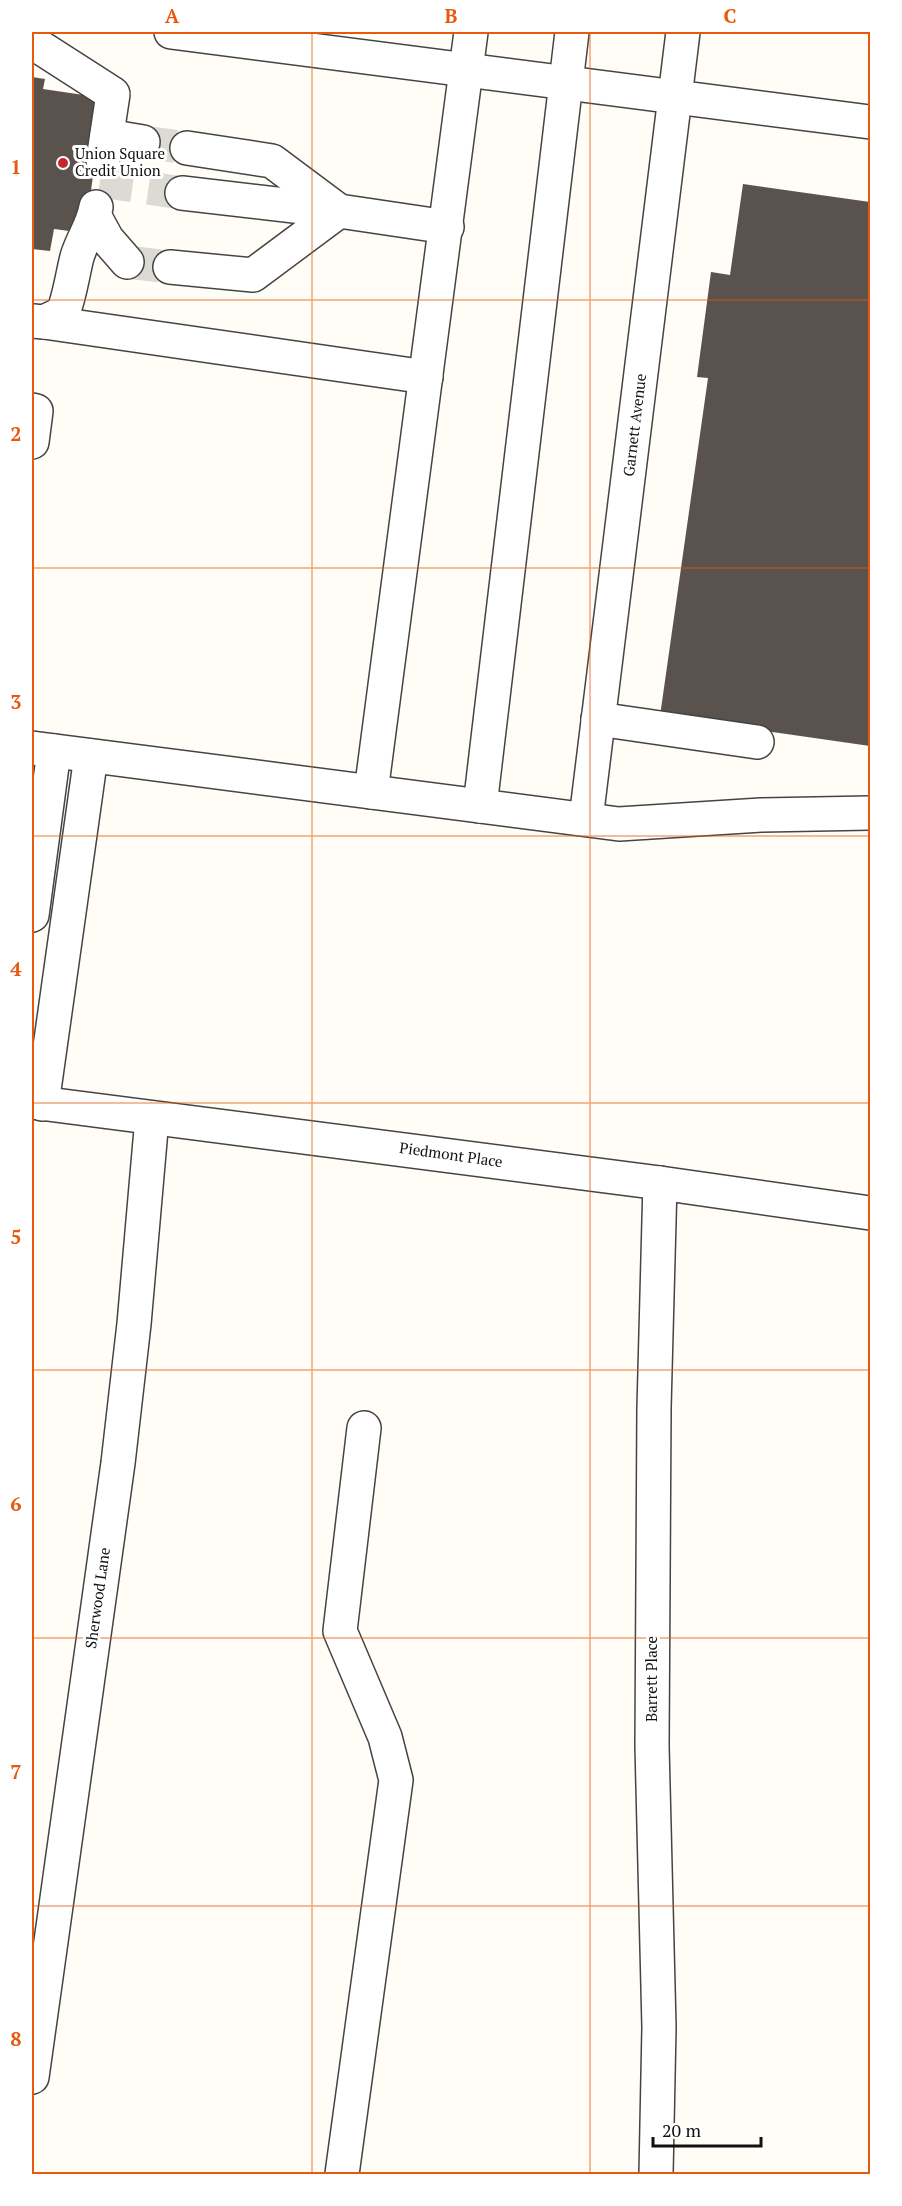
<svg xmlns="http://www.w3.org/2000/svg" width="902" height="2206" font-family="'PT Serif',serif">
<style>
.building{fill:#5a524d}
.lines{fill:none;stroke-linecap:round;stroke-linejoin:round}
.minor-tunnel{stroke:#dbdad3;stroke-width:33;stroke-dasharray:33 16;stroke-linecap:butt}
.minor-casing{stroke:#444;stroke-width:36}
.minor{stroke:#fff;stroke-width:33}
.grid{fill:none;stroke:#e8590c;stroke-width:1.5;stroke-opacity:0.55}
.poi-dot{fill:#c4262e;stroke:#fff;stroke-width:2}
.labels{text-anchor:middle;stroke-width:6;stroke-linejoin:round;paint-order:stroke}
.poi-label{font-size:15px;fill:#111;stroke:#fff;text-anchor:start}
.street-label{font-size:15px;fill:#111;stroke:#fff}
.neatline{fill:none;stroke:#e8590c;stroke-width:2}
.grid-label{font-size:20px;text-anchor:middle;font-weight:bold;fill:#e8590c}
</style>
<rect width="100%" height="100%" fill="#fffdf5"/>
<!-- building -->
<g class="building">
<polygon points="32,77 45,79 43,89 104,98 85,233 54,229 50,251 32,249"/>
<polygon points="743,184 870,202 870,746 660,716 708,378 697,377 711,272 730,275"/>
</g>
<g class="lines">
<!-- minor-tunnel -->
<g class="minor-tunnel">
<polyline points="143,142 187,148"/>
<polyline points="100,181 182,193"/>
<polyline points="127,262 170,267"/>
</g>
<defs>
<g id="minor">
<polyline points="171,32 870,122"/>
<polyline points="32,42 113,94 103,160"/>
<polyline points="107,136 143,142"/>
<polyline points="187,148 272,161 339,211"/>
<polyline points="182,193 337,211"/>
<polyline points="95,217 107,239 127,262"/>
<polyline points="170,267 253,275 339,211 447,227"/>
<path d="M33,321L44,322L63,313C70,295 72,277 77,257C82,240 93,225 96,207"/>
<polyline points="44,322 426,377"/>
<polyline points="32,410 36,411 32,442"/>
<polyline points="598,719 757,742"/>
<polyline points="32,748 619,824 761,815 870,813"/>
<polyline points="371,792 471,32"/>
<polyline points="480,806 572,32"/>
<polyline points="586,819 683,32"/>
<polyline points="32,915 54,751"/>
<polyline points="32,1102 660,1183 870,1213"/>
<polyline points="42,1104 91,756"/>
<polyline points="32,2077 118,1463 134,1324 152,1118"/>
<polyline points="342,2174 396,1780 385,1737 340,1631 364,1428"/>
<polyline points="656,2174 659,2027 652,1746 654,1408 660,1183"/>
</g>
</defs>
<!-- minor casing -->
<use href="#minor" class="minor-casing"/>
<!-- minor -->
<use href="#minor" class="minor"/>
</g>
<!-- grid -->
<path class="grid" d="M312,32V2174M590,32V2174M32,300H870M32,568H870M32,836H870M32,1103H870M32,1370H870M32,1638H870M32,1906H870"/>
<!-- markers -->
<circle class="poi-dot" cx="63" cy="163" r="6"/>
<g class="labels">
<!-- poi labels -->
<g class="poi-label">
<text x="75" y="159">Union Square<tspan x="75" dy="17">Credit Union</tspan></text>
</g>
<!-- street labels -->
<g class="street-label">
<text transform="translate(635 425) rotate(-83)" y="5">Garnett Avenue</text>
<text transform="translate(451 1155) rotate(8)" y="5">Piedmont Place</text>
<text transform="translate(98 1598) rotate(-82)" y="5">Sherwood Lane</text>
<text transform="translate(652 1679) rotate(-90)" y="5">Barrett Place</text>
</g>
</g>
<!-- border -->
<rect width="902" height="2206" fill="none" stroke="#ffffff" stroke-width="66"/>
<!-- scale -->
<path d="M653 2137v9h108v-9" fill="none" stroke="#111111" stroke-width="3"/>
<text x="662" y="2137" font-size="18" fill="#111111" stroke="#ffffff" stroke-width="4.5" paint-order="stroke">20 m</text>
<rect x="33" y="33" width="836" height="2140" class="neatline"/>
<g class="grid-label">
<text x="172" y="23">A</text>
<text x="451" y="23">B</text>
<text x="730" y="23">C</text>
<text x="16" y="174">1</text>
<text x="16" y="441">2</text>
<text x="16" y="709">3</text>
<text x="16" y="976">4</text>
<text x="16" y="1244">5</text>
<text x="16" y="1511">6</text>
<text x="16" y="1779">7</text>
<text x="16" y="2046">8</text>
</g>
</svg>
